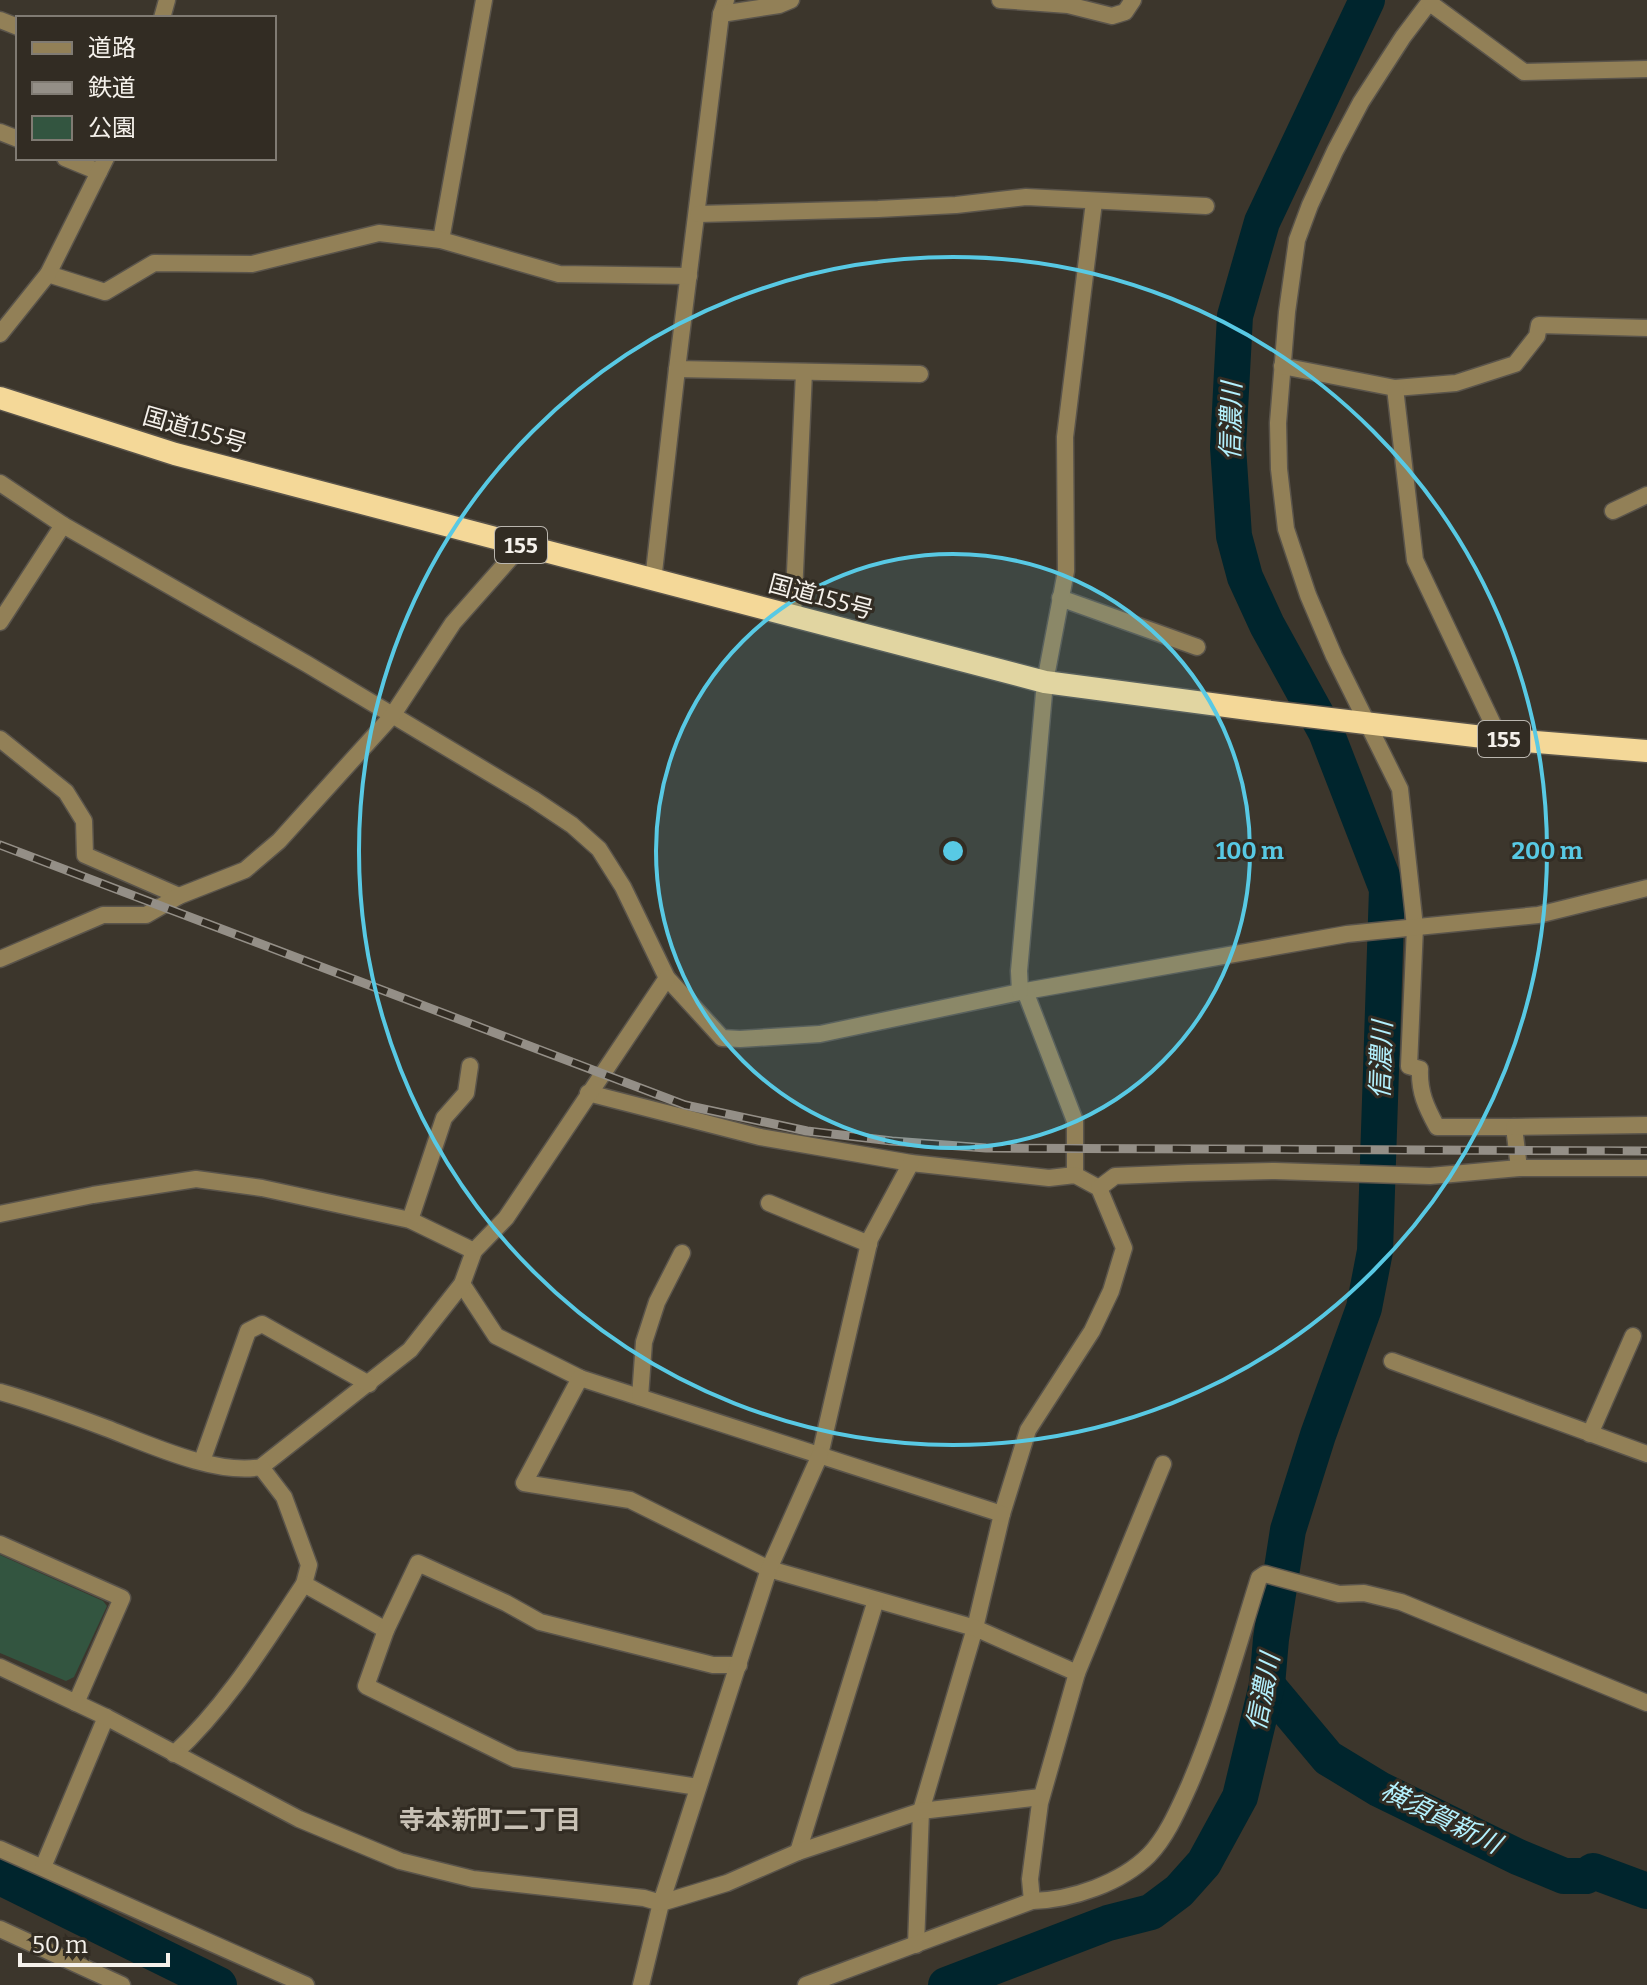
<svg xmlns="http://www.w3.org/2000/svg" width="1647" height="1985" font-family="Bitter,'Noto Sans JP',serif">
<style>
.green{fill:#335540}
.lines{fill:none;stroke-linecap:round;stroke-linejoin:round}
.river{stroke:#00252d;stroke-width:36}
.minor-casing{stroke:#5a544b;stroke-width:19}
.tertiary-casing{stroke:#5a544b;stroke-width:19}
.trunk-casing{stroke:#5a544b;stroke-width:25}
.minor{stroke:#928057;stroke-width:16}
.tertiary{stroke:#928057;stroke-width:16}
.trunk{stroke:#f4d898;stroke-width:22}
.rail-casing{stroke:#948f87;stroke-width:9}
.rail{stroke:#322c23;stroke-width:6;stroke-dasharray:18;stroke-linecap:butt}
.ring{fill:none;stroke:#58c9e4;stroke-width:4}
.labels{text-anchor:middle;stroke-width:6;stroke-linejoin:round;paint-order:stroke}
.shield{fill:#322c23;stroke:#bab6af;stroke-width:2}
.shield-label{font-size:22px;font-weight:bold;fill:#f5f1eb}
.street-label{font-size:24px;fill:#f5f1eb;stroke:#322c23}
.water-label{font-size:26px;font-style:italic;fill:#b3f0fd;stroke:#322c23}
.neighbourhood-label{font-size:26px;font-weight:bold;fill:#c8c1b5;stroke:#322c23}
.centre{fill:#58c9e4;stroke:#322c23;stroke-width:4}
.ring-label{font-size:24px;text-anchor:middle;font-weight:bold;fill:#58c9e4;stroke:#322c23;stroke-width:6;stroke-linejoin:round;paint-order:stroke}
</style>
<rect width="100%" height="100%" fill="#3c362c"/>
<!-- green -->
<polygon class="green" points="0,1555 103,1601 107,1606 74,1677 66,1681 0,1653"/>
<g class="lines">
<!-- river -->
<g class="river">
<polyline points="1267,1685 1328,1758 1379,1789 1518,1857 1564,1876 1586,1876 1593,1871 1647,1891"/>
<polyline points="0,1877 219,1985"/>
<polyline points="946,1985 1108,1923 1151,1912 1179,1891 1204,1863 1240,1797 1267,1685 1271,1639 1288,1530 1318,1435 1364,1308 1375,1251 1387,889 1326,732 1267,625 1245,577 1234,536 1228,447 1235,316 1262,222 1367,0"/>
</g>
<defs>
<g id="minor">
<polyline points="726,0 721,14 677,369 920,374"/>
<polyline points="1000,0 1068,5 1112,16 1125,12 1133,0"/>
<path d="M1431,0L1403,37L1361,102L1335,151L1310,205L1297,240L1287,312L1278,423L1279,469L1286,529L1308,595L1334,656L1400,789L1415,927L1409,1066L1420,1069C1419,1092 1426,1107 1437,1127H1514L1519,1168"/>
<polyline points="1430,3 1524,72 1647,69"/>
<polyline points="721,14 779,5 791,0"/>
<polyline points="162,18 167,0"/>
<polyline points="0,20 18,27"/>
<polyline points="0,132 18,139"/>
<polyline points="65,158 99,172"/>
<polyline points="698,214 878,209 956,205 1026,197 1206,206"/>
<polyline points="441,240 484,0"/>
<polyline points="48,274 105,292 154,263 252,264 379,233 441,240 559,274 689,276"/>
<polyline points="0,334 48,274 106,158"/>
<polyline points="1282,366 1395,388 1456,383 1515,364 1537,336 1539,325 1647,328"/>
<polyline points="1395,388 1415,560 1500,739"/>
<polyline points="0,483 63,525 307,664 533,799 572,825 599,849 623,887 667,978 722,1038 740,1039 820,1034 1020,992 1347,934 1538,915 1647,888"/>
<polyline points="1613,511 1647,495"/>
<polyline points="653,581 677,369"/>
<polyline points="1060,598 1197,647"/>
<polyline points="793,617 804,372"/>
<polyline points="0,622 63,525"/>
<polyline points="0,739 66,792 84,821 85,855 179,896"/>
<polyline points="0,959 103,915 146,915 179,896 245,870 279,841 392,716 453,623 522,545"/>
<polyline points="1025,991 1075,1121 1075,1175"/>
<polyline points="1020,992 1019,971 1045,682 1066,571 1065,437 1094,202"/>
<polyline points="588,1093 760,1137 911,1163 1049,1178 1075,1175 1099,1188 1124,1248 1111,1291 1092,1331 1028,1430 1002,1514 975,1628 921,1811 916,1945"/>
<polyline points="1514,1127 1647,1125"/>
<polyline points="1099,1188 1115,1176 1188,1173 1275,1171 1430,1176 1519,1168 1647,1168"/>
<polyline points="769,1203 869,1244"/>
<polyline points="0,1214 93,1195 196,1179 262,1188 410,1220 474,1251"/>
<polyline points="410,1220 444,1118 466,1093 470,1066"/>
<polyline points="462,1284 496,1336 580,1378 1002,1514"/>
<polyline points="1392,1361 1647,1454"/>
<polyline points="580,1378 524,1483 630,1500 769,1569 975,1628 1077,1673"/>
<path d="M0,1392C36,1402 71,1415 106,1428C148,1444 217,1476 261,1467L410,1350L462,1284L474,1251L506,1218L667,978"/>
<polyline points="640,1397 644,1342 657,1302 682,1253"/>
<polyline points="1590,1434 1633,1336"/>
<polyline points="820,1455 870,1239 911,1163"/>
<polyline points="202,1461 248,1331 262,1324 369,1384"/>
<polyline points="261,1467 284,1497 309,1565 304,1584 386,1630"/>
<polyline points="0,1544 122,1598 76,1703"/>
<path d="M174,1754C227,1705 264,1644 304,1584"/>
<polyline points="698,1787 515,1759 366,1686 386,1630 418,1563 506,1603 540,1622 713,1665 739,1665"/>
<polyline points="0,1849 306,1985"/>
<polyline points="798,1852 876,1600"/>
<polyline points="43,1867 106,1717"/>
<polyline points="1032,1901 1030,1879 1040,1803 1077,1673 1163,1464"/>
<polyline points="0,1929 122,1985"/>
<polyline points="641,1985 661,1903 727,1883 798,1852 921,1811 1041,1797"/>
<path d="M806,1985L1032,1901C1072,1900 1121,1883 1149,1855C1167,1836 1178,1810 1189,1786C1218,1719 1237,1648 1259,1578L1265,1574L1339,1594L1364,1593L1401,1602L1647,1703"/>
</g>
<polyline id="tertiary" points="0,1667 106,1717 299,1819 400,1861 473,1879 644,1898 661,1903 769,1569 820,1455"/>
<polyline id="trunk" points="0,398 175,454 1045,682 1264,711 1500,739 1647,751"/>
</defs>
<!-- minor casing -->
<use href="#minor" class="minor-casing"/>
<!-- tertiary casing -->
<use href="#tertiary" class="tertiary-casing"/>
<!-- trunk casing -->
<use href="#trunk" class="trunk-casing"/>
<!-- minor -->
<use href="#minor" class="minor"/>
<!-- tertiary -->
<use href="#tertiary" class="tertiary"/>
<!-- trunk -->
<use href="#trunk" class="trunk"/>
<defs>
<polyline id="rail" points="0,845 685,1105 807,1131 892,1141 986,1148 1647,1151"/>
</defs>
<!-- rail casing -->
<use href="#rail" class="rail-casing"/>
<!-- rail -->
<use href="#rail" class="rail"/>
</g>
<!-- distance rings -->
<circle cx="953" cy="851" r="297" fill="#58c9e4" fill-opacity=".12"/>
<g class="ring">
<circle cx="953" cy="851" r="297"/>
<circle cx="953" cy="851" r="594"/>
</g>
<g class="labels">
<!-- shield labels -->
<g class="shield">
<rect x="495" y="527" width="52" height="36" rx="6"/>
<rect x="1478" y="721" width="52" height="36" rx="6"/>
</g>
<g class="shield-label">
<text x="521" y="553">155</text>
<text x="1504" y="747">155</text>
</g>
<!-- street labels -->
<g class="street-label">
<text transform="translate(195 430) rotate(16)" y="8">国道155号</text>
<text transform="translate(821 597) rotate(15)" y="8">国道155号</text>
</g>
<!-- water labels -->
<g class="water-label">
<text transform="translate(1231 421) rotate(-89)" y="9">信濃川</text>
<text transform="translate(1381 1060) rotate(-88)" y="9">信濃川</text>
<text transform="translate(1263 1692) rotate(-79)" y="9">信濃川</text>
<text transform="translate(1441 1817) rotate(26)" y="9">横須賀新川</text>
</g>
<!-- neighbourhood labels -->
<g class="neighbourhood-label">
<text x="490" y="1829">寺本新町二丁目</text>
</g>
</g>
<circle cx="953" cy="851" r="12" class="centre"/>
<g class="ring-label">
<text x="1250" y="859">100 m</text>
<text x="1547" y="859">200 m</text>
</g>
<!-- legend -->
<rect x="16" y="16" width="260" height="144" fill="#322c23" stroke="#807b73" stroke-width="2"/>
<rect x="32" y="42" width="40" height="12" fill="#928057" stroke="#807b73" stroke-width="2"/>
<text x="88" y="56" font-size="24" fill="#f5f1eb">道路</text>
<rect x="32" y="82" width="40" height="12" fill="#948f87" stroke="#807b73" stroke-width="2"/>
<text x="88" y="96" font-size="24" fill="#f5f1eb">鉄道</text>
<rect x="32" y="116" width="40" height="24" fill="#335540" stroke="#807b73" stroke-width="2"/>
<text x="88" y="136" font-size="24" fill="#f5f1eb">公園</text>
<!-- scale -->
<path d="M20 1953v12h148v-12" fill="none" stroke="#f5f1eb" stroke-width="4"/>
<text x="32" y="1953" font-size="24" fill="#f5f1eb" stroke="#322c23" stroke-width="6" paint-order="stroke">50 m</text>
</svg>
